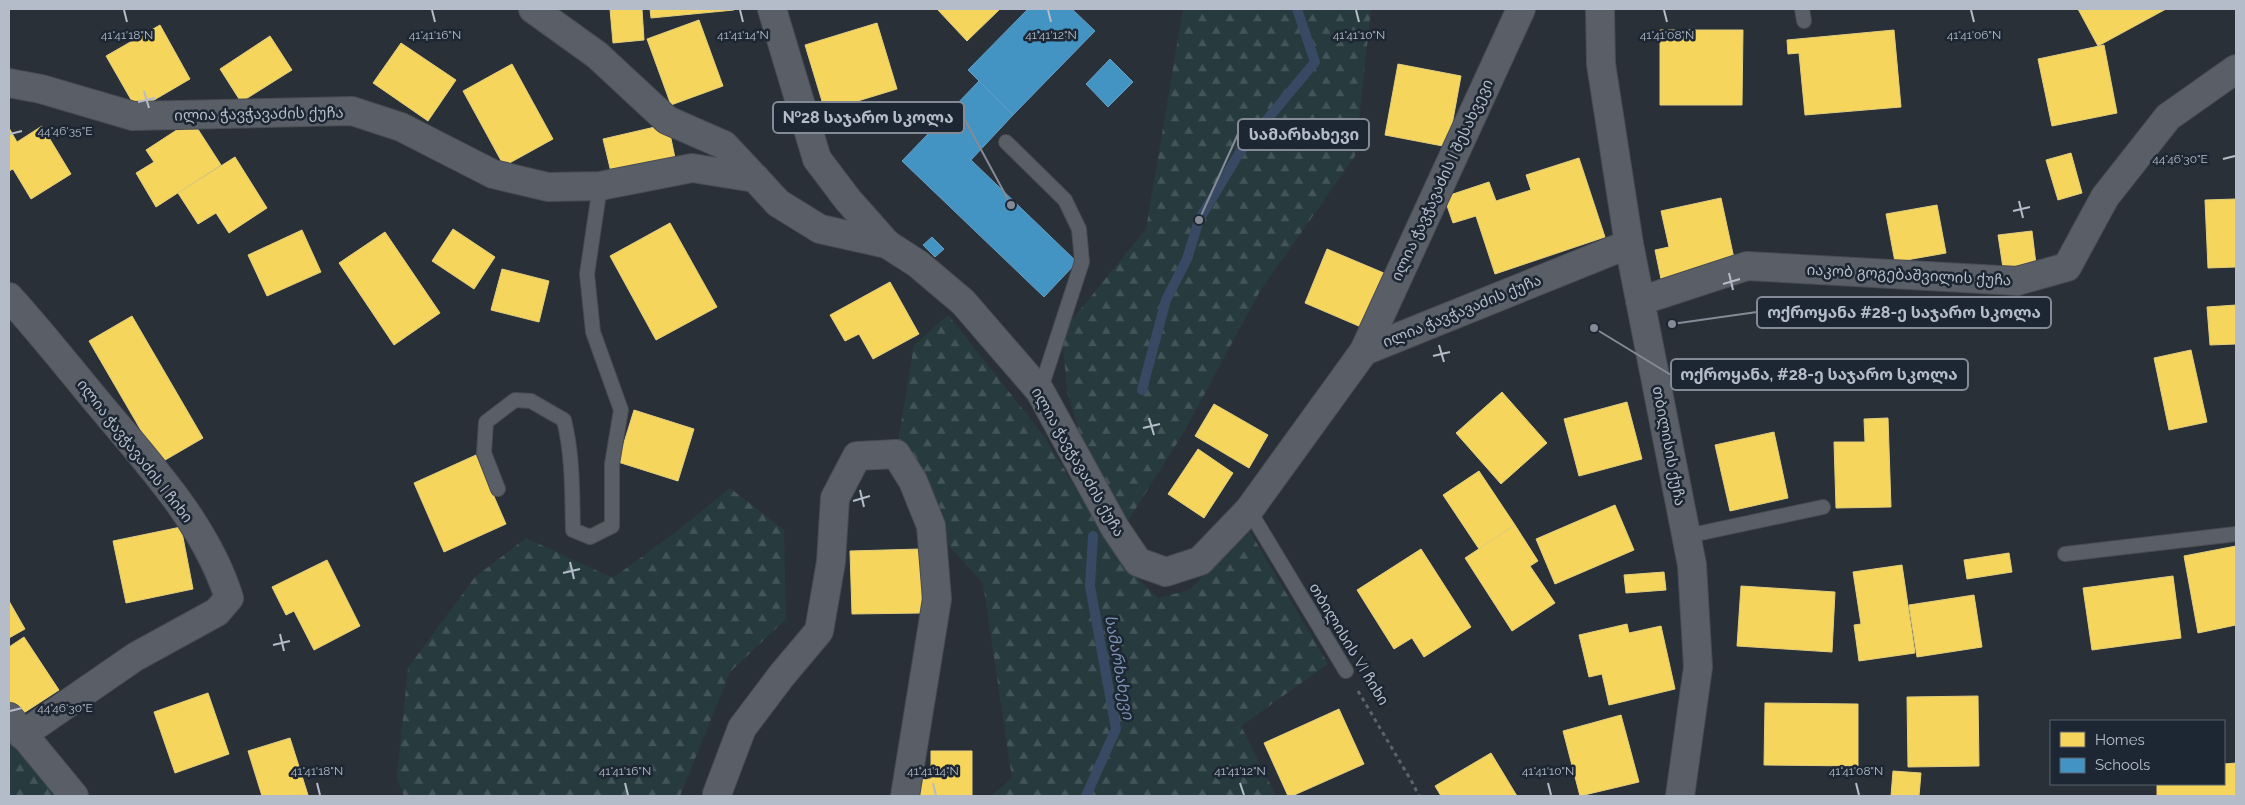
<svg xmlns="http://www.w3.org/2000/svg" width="2245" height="805" font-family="Raleway,'Noto Sans Georgian',sans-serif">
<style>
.forest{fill:url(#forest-firs)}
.homes{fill:#f6d55c;stroke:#e2ce7d}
.schools{fill:#4393c3;stroke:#659fc5}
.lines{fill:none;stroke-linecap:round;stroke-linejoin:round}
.stream{stroke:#384963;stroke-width:10}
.lane-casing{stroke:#484c53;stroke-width:16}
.street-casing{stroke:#484c53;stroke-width:30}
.path{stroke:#5d636a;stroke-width:3;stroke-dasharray:4 4;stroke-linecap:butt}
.lane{stroke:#5a5e66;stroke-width:14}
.street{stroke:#5a5e66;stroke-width:28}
.ticks{fill:none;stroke:#b4bcc9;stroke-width:2}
.labels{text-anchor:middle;stroke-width:5;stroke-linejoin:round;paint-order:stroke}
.street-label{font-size:15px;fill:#b4bcc9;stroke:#1d2633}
.water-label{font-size:16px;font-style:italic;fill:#7c92b1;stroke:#1d2633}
.ticks-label{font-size:12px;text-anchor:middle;fill:#b4bcc9;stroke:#1d2633;stroke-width:5;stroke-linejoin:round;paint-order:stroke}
.leader{fill:none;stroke:#848b96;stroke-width:2}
.callout-dot{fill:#848b96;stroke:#1d2633;stroke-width:2}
.callout{fill:#1d2633;stroke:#848b96;stroke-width:2}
.callout-label{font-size:16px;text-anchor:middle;font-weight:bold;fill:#b4bcc9}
</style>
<defs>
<pattern id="forest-firs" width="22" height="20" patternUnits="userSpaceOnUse" patternTransform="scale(1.25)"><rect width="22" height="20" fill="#273a3e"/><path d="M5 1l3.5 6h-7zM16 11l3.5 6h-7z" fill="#445559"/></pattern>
</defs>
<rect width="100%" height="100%" fill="#2a3038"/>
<!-- forest -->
<g class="forest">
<polygon points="1183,9 1371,9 1355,156 1260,291 1184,432 1126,524 1085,451 1067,391 1062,332 1146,229"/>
<polygon points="948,315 1044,436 1120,561 1158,598 1189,590 1250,532 1328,664 1241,726 1276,796 991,796 1012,778 983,583 931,526 896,454 914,345"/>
<polygon points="730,488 784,530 786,619 730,672 680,796 404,796 397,778 408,668 475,577 526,538 613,578 681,528"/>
<polygon points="9,717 74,796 9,796"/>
</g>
<!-- homes -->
<g class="homes">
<polygon points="610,9 642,9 644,40 613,43"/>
<polygon points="650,9 734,9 734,10 651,18"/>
<polygon points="937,9 1000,9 967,41"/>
<polygon points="2078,9 2166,9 2098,46"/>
<polygon points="699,20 723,86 671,105 647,39"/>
<polygon points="877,23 897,89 825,111 805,45"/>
<polygon points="160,25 190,79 137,110 106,56"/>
<polygon points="1660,30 1743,30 1742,105 1660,105"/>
<polygon points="1894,30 1901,107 1805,115 1799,53 1788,54 1787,40"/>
<polygon points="270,36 292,70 241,102 220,69"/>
<polygon points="401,43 456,80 428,121 373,83"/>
<polygon points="2104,45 2117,113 2052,126 2038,59"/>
<polygon points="512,64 553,139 504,166 463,91"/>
<polygon points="1398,64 1461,76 1448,147 1385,135"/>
<polygon points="192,120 221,165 156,207 136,173 154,162 146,150"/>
<polygon points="668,124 675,158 611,172 603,139"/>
<polygon points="42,126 71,174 31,199 13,169 9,171 9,128 17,142"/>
<polygon points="2071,153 2082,193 2058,200 2046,160"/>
<polygon points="235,157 267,208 229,233 216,213 198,224 178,193"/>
<polygon points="1579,158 1605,237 1495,274 1476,216 1453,223 1444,197 1489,182 1496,201 1531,190 1526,175"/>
<polygon points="1721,198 1735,263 1661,279 1655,250 1669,247 1661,211"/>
<polygon points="2236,199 2236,267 2208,268 2205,200"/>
<polygon points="1937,205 1946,253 1895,262 1886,214"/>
<polygon points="670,223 717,307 656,340 610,256"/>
<polygon points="453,229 495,257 474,289 432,261"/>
<polygon points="302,230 321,272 267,296 248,255"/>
<polygon points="2032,231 2036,264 2003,268 1998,235"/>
<polygon points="385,232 440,313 394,345 339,263"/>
<polygon points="1327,249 1391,276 1368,330 1305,303"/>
<polygon points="502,269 549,281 539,322 491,310"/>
<polygon points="890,282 919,334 873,359 859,334 845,341 830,315"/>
<polygon points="2236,305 2236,344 2210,345 2207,307"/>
<polygon points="132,316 203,438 160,463 89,341"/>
<polygon points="2191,350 2207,422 2169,430 2154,358"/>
<polygon points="1502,392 1547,443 1501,484 1456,433"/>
<polygon points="1627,402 1642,459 1579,476 1564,419"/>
<polygon points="1214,404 1268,435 1249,468 1195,436"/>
<polygon points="634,410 694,429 678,481 618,462"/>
<polygon points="1888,418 1891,507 1836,508 1834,442 1865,442 1864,419"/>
<polygon points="1774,432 1788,498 1730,511 1715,445"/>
<polygon points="1198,449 1233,473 1204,518 1168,494"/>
<polygon points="476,455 506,524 444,552 414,483"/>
<polygon points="1479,471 1515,525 1479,549 1443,495"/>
<polygon points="1615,505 1634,550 1555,584 1536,539"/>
<polygon points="1515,525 1538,561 1530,566 1555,603 1512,631 1465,558"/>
<polygon points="181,527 193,589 126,603 113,541"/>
<polygon points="2236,546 2236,625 2198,633 2184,556"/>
<polygon points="921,549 922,613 852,614 850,551"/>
<polygon points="1421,549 1471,627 1424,657 1412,638 1394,649 1357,590"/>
<polygon points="2009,553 2012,572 1967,579 1964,560"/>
<polygon points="327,560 360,626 314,650 294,611 286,615 272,587"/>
<polygon points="1902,565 1915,653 1859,661 1854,625 1861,624 1853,572"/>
<polygon points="1664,572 1666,590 1626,593 1624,575"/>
<polygon points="2173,576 2181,638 2092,650 2083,588"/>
<polygon points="1741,586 1835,592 1832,652 1737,646"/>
<polygon points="1974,595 1982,647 1917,657 1909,605"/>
<polygon points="9,601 25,629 9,638"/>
<polygon points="1627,624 1629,633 1661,626 1675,689 1609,705 1602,674 1589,677 1579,635"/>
<polygon points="24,637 59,690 16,718 9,707 9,647"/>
<polygon points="208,693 229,754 175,773 154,712"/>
<polygon points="1978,696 1979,766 1908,767 1907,697"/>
<polygon points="1765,703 1858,704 1858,766 1764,765"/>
<polygon points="1339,709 1364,764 1292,796 1288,796 1264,743"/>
<polygon points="1621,715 1639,782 1580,796 1563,731"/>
<polygon points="290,738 308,795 262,796 248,751"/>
<polygon points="931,751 972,751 972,796 919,796 919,779 931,779"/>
<polygon points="1491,753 1517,796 1441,796 1435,786"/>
<polygon points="2236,763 2236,796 2157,796 2157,784 2224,784 2224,764"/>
<polygon points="1893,771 1921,773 1919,796 1891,796"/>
</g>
<!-- schools -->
<g class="schools">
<polygon points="1028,9 1072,9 1095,31 1013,115 968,70"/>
<polygon points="1110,59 1133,82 1108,107 1086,84"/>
<polygon points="979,81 1013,115 971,160 1077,262 1044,297 902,161"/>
<polygon points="932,237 944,249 935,257 923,245"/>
</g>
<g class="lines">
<!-- stream -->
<g class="stream">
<polyline points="1142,390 1166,300 1187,259 1199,220 1240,152 1315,62 1297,9"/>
<polyline points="1086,796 1116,729 1090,586 1093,536"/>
</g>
<defs>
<g id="lane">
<polyline points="1802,9 1804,21"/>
<polyline points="1006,142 1065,200 1079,229 1082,262 1040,391"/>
<path d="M498,489L484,453L486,422L515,400L531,401L564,420C573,457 572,493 573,530L590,537L612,526V464L621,410L593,332L587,274L600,186"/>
<polyline points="1249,510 1346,671"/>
<polyline points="1687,536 1823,507"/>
<polyline points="2065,554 2236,534"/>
</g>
<g id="street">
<polyline points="533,9 597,55 667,120 724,145 755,178"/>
<polyline points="772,9 817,159 848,200 887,244"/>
<polyline points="1600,9 1601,64 1629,244 1692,565 1698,667 1680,796"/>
<polyline points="9,83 41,89 133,116 352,111 401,127 493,174 548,187 600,186 692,168 755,178 778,203 820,229 887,244 918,264 963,302 1040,391 1115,528 1138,562 1166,572 1200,561 1249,510 1364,351 1521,9"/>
<path d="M9,297C40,331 69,368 99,404C148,463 206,524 229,598L217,612L135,657L22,735"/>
<polyline points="1640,301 1747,266 2017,281 2067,267 2105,197 2168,117 2236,69"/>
<polyline points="1364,351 1629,244"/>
<polyline points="9,717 74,796"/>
<polyline points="717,794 742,728 782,675 819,631 831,562 835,498 857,456 896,454 913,481 931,526 937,599 905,796"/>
</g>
</defs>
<!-- lane casing -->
<use href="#lane" class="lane-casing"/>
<!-- street casing -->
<use href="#street" class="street-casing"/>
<!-- path -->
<polyline class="path" points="1358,691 1412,782 1419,796"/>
<!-- lane -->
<use href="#lane" class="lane"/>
<!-- street -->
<use href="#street" class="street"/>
</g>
<!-- ticks -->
<path class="ticks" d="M124,10L127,22M432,10L435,22M740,10L743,22M1048,10L1051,22M1356,10L1359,22M1664,10L1667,22M1971,10L1974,22M144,91L149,108M138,102L155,98M10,134L22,131M2223,159L2235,156M2019,201L2023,218M2013,211L2030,207M1729,273L1733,290M1723,284L1740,279M1439,345L1444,362M1433,356L1450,352M1149,418L1154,435M1143,428L1160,424M860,490L864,507M853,501L870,496M570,562L574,579M563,573L580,569M280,634L284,651M273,645L290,641M10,711L22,708M317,783L320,795M625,783L628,795M933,783L936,795M1240,783L1244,795M1548,783L1551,795M1856,783L1859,795"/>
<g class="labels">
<!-- street labels -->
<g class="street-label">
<text transform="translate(259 114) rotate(-1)" y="5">ილია ჭავჭავაძის ქუჩა</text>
<text transform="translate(1442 180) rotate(-65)" y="5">ილია ჭავჭავაძის I შესახვევი</text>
<text transform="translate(1909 275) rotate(3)" y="5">იაკობ გოგებაშვილის ქუჩა</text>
<text transform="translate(1462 311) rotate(-22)" y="5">ილია ჭავჭავაძის ქუჩა</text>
<text transform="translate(1669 446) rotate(79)" y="5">თბილისის ქუჩა</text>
<text transform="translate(135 451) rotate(52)" y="5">ილია ჭავჭავაძის I ჩიხი</text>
<text transform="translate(1078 462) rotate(60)" y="5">ილია ჭავჭავაძის ქუჩა</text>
<text transform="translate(1349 644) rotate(59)" y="5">თბილისის VI ჩიხი</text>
</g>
<!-- water labels -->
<g class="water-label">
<text transform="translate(1120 667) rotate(80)" y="6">სამარხახევი</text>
</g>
</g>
<g class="ticks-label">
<text x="1974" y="39">41°41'06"N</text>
<text x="127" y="39">41°41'18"N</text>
<text x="435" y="39">41°41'16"N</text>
<text x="743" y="39">41°41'14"N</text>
<text x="1051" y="39">41°41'12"N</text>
<text x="1359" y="39">41°41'10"N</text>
<text x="1667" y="39">41°41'08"N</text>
<text x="65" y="135">44°46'35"E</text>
<text x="2180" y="163">44°46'30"E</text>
<text x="65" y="712">44°46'30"E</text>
<text x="317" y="775">41°41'18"N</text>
<text x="625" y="775">41°41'16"N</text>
<text x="933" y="775">41°41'14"N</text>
<text x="1240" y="775">41°41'12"N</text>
<text x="1548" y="775">41°41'10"N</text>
<text x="1856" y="775">41°41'08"N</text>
</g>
<!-- callouts -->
<path class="leader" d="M1011 205L964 118M1199 220L1238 134M1672 324L1757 312M1594 328L1671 375"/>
<g class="callout-dot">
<circle cx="1011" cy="205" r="5"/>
<circle cx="1199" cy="220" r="5"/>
<circle cx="1672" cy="324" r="5"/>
<circle cx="1594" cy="328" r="5"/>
</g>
<g class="callout">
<rect x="773" y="102" width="191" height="31" rx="5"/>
<rect x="1238" y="119" width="131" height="31" rx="5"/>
<rect x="1757" y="297" width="294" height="31" rx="5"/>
<rect x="1671" y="359" width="297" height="31" rx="5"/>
</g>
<g class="callout-label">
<text x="868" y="123">№28 საჯარო სკოლა</text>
<text x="1304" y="140">სამარხახევი</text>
<text x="1904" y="318">ოქროყანა #28-ე საჯარო სკოლა</text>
<text x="1819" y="380">ოქროყანა, #28-ე საჯარო სკოლა</text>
</g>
<!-- border -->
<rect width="2245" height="805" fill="none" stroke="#b4bcc9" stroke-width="20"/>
<!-- legend -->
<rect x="2050" y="720" width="175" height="65" fill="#1d2633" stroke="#59626f"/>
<rect x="2060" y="732" width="25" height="15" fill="#f6d55c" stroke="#59626f"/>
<text x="2095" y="745" font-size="15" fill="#b4bcc9">Homes</text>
<rect x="2060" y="758" width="25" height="15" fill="#4393c3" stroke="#59626f"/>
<text x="2095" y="770" font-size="15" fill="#b4bcc9">Schools</text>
</svg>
